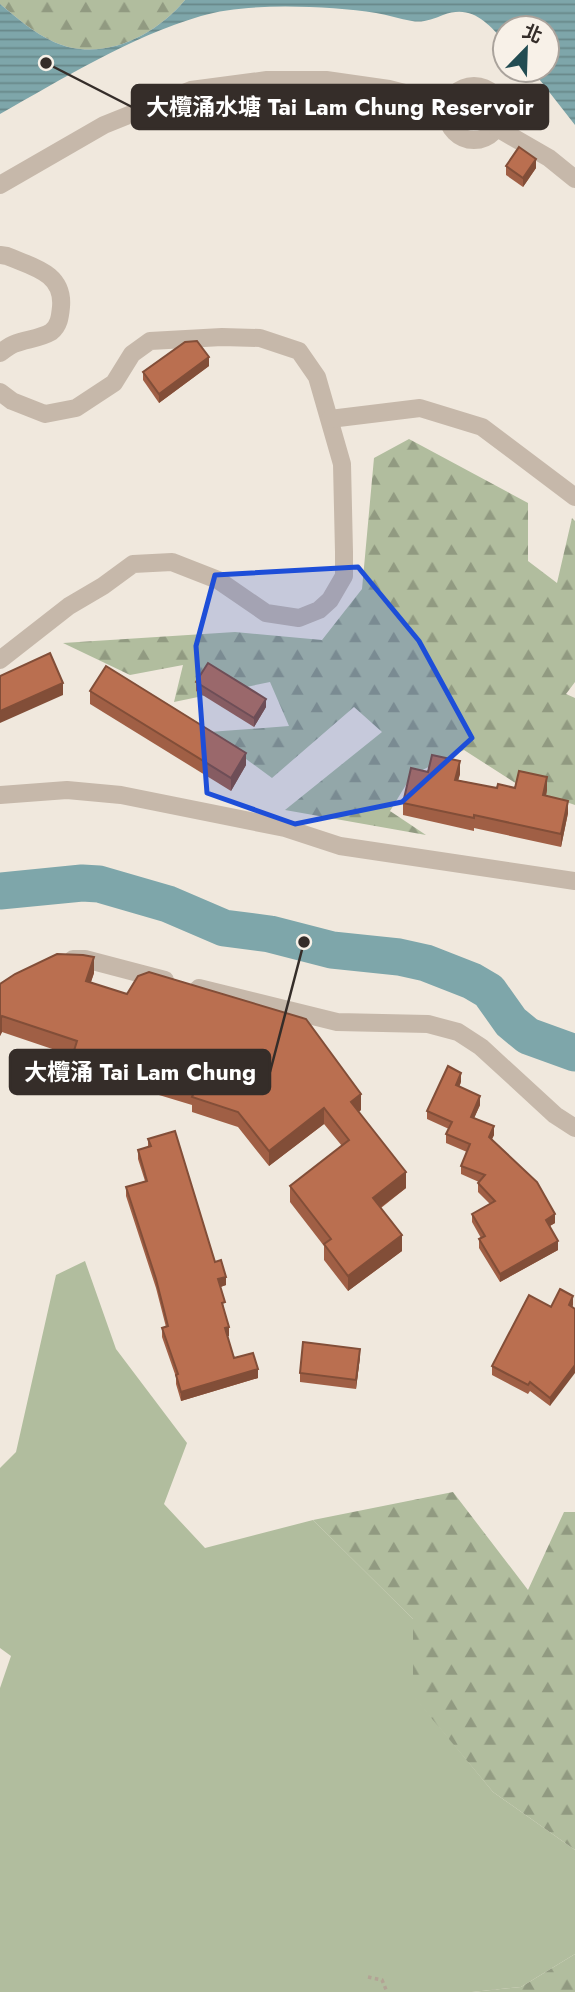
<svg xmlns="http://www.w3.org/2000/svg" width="575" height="1992" font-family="Jost,'Noto Sans TC',sans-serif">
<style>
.green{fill:#b1bd9e}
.forest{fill:url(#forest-firs)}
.water{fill:url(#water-rules)}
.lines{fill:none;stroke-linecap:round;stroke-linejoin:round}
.river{stroke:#7ea6aa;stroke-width:37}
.path{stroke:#b2a394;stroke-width:3.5;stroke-dasharray:3.5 3.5;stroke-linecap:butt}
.minor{stroke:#c6b8aa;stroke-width:18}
.wall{fill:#a05f45}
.shaded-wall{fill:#824e38}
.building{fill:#ba6f50;stroke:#824e38;stroke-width:2}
.marked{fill:#1d4ed8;fill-opacity:0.2;stroke:#1d4ed8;stroke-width:5;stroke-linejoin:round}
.leader{fill:none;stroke:#352d29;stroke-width:2.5}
.callout-dot{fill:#352d29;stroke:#f8f1e8;stroke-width:2.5}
.callout{fill:#352d29;stroke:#352d29;stroke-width:2.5}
.callout-label{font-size:23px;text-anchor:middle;font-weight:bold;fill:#fff}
</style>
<defs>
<pattern id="forest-firs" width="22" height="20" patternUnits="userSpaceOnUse" patternTransform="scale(1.75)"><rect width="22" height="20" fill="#b1bd9e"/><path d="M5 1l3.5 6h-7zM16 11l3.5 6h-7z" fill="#919a81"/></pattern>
<pattern id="water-rules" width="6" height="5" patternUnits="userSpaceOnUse" patternTransform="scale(1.75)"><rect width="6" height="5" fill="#7ea6aa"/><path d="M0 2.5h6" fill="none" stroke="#68888a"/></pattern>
</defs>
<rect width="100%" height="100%" fill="#f0e8dd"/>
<!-- green -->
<polygon class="green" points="85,1261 116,1349 187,1443 164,1504 205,1548 313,1520 413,1619 414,1696 493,1792 575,1850 575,1954 521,1987 472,1992 0,1992 0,1688 11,1656 0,1648 0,1468 16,1452 56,1275"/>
<!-- forest -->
<g class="forest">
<path d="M0,0H185C154,37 101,63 54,42C34,33 17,18 0,4Z"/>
<polygon points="409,439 528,503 528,561 557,583 572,518 575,521 575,682 566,694 575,698 575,805 520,786 464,750 412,775 390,811 426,835 285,810 382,732 354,707 272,778 209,732 289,726 270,682 174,702 183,665 130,675 63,643 235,632 322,640 362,589 374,458"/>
<polygon points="453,1492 528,1590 564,1512 575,1512 575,1850 493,1792 413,1696 413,1619 313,1520"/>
<polygon points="575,1954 575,1992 472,1992 521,1987"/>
</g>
<!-- water -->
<path class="water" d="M185,0H575V125L532,70H547V28H505V42C487,22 471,4 443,15C433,19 423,23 412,21C400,19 388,15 376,13C327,6 248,2 201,16C130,37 64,78 0,114V4C17,18 34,33 54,42C101,63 154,37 185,0Z"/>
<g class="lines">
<!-- river -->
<polyline class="river" points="0,891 82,883 99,884 168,904 224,928 270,934 332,950 399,957 426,963 472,981 489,991 511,1022 528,1036 575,1053"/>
<!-- path -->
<polyline class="path" points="368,1977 382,1980 387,1992"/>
<!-- minor -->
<g class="minor">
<circle cx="474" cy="113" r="27"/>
<polyline points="497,128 549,158 575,179"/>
<polyline points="0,185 104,125 191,90 267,80 326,80 389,89 448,104"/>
<path d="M0,255L7,256C33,267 64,273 61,307C60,317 59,326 51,332C39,339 26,339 14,344C9,346 4,350 0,353"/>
<polyline points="0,392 12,401 45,414 76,408 114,383 132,354 150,341 222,337 260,338 299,351 317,377 342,464 344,552 344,576 330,600 319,610 299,618 266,613 218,580 172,562 133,564 103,586 69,606 0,660"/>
<polyline points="330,419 420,408 482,427 575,497"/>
<polyline points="0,795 67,790 121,795 285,828 340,846 575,881"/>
<polyline points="73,959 85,959 165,980"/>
<polyline points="199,988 337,1022 428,1024 458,1032 481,1047 555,1115 575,1128"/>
</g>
</g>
<!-- wall -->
<g class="wall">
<polygon points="506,166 536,168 523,187 506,175"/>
<polygon points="209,366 159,403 143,380 143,372"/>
<polygon points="196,682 266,707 254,727 196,691"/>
<polygon points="90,691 246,765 231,791 90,704"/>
<polygon points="428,772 460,774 458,780 497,788 547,790 546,796 568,813 561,847 474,828 474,831 403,815 403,803"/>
<polygon points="94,973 91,982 361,1110 358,1112 406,1188 381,1208 402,1251 348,1291 324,1260 324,1246 290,1202 290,1186 342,1146 324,1124 269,1166 238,1127 192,1112 192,1105 73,1069 73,1056 2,1032 0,1036 0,984"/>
<polygon points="461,1082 459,1087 480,1105 474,1118 494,1135 492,1139 555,1223 550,1226 558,1250 500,1282 479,1248 479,1239 481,1238 472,1222 472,1214 490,1204 478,1192 478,1183 479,1182 461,1174 461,1166 467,1152 446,1143 446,1134 449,1129 427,1119 427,1111"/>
<polygon points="148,1139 215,1262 226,1285 220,1287 229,1336 227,1336 234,1358 258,1378 181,1401 176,1384 176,1377 162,1337 162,1328 166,1327 156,1288 126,1196 126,1187 145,1181 138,1159 138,1150 148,1147"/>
<polygon points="573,1305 550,1406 530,1391 528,1394 492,1375 492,1366"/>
<polygon points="360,1357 356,1389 300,1382 300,1373"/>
</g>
<!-- shaded-wall -->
<g class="shaded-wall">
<polygon points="536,159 536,168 523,187 523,178"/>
<polygon points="209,357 209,366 159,403 159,394"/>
<polygon points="63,683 63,695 0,723 0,711"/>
<polygon points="266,699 266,707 254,727 254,718"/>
<polygon points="246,753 246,765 231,791 231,778"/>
<polygon points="460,761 460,774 455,792 455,780"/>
<polygon points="547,777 547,790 543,808 543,795"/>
<polygon points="568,801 568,813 561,847 561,834"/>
<polygon points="94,957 94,973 86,996 86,981"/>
<polygon points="2,1016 2,1032 0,1036 0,1020"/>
<polygon points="461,1073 461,1082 456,1094 456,1085"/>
<polygon points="361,1094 361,1110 351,1118 351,1102"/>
<polygon points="480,1096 480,1105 471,1125 471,1117"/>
<polygon points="324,1108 324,1124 269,1166 269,1151"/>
<polygon points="494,1126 494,1135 489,1145 489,1137"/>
<polygon points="406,1172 406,1188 373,1213 373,1198"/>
<polygon points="555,1214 555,1223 546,1228 546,1220"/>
<polygon points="402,1235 402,1251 348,1291 348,1276"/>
<polygon points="558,1241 558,1250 500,1282 500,1274"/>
<polygon points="226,1277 226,1285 218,1288 218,1279"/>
<polygon points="573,1296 573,1305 569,1314 569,1305"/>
<polygon points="229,1327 229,1336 225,1337 225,1328"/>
<polygon points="360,1349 360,1357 356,1389 356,1380"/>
<polygon points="575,1365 575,1373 550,1406 550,1398"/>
<polygon points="258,1369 258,1378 181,1401 181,1392"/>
</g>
<!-- building -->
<g class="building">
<polygon points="519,147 536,159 523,178 506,166"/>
<polygon points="197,341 209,357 159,394 143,372 185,342"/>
<polygon points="50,653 63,683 0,711 0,676"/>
<polygon points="208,663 266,699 254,718 196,682"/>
<polygon points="106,666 246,753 231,778 90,691"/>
<polygon points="432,755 460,761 455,780 497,788 498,784 515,788 519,771 547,777 543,795 568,801 561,834 474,815 474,818 403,803 411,768 428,772"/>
<polygon points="57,954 83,955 94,957 86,981 127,994 138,976 149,972 306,1019 361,1094 351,1102 406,1172 373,1198 402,1235 348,1276 324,1244 331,1239 290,1186 349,1140 324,1108 269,1151 238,1112 192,1097 195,1090 73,1054 77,1041 2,1016 0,1020 0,984 15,974"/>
<polygon points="448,1066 461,1073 456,1085 480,1096 471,1117 494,1126 489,1137 537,1182 555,1214 546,1220 558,1241 500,1274 479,1239 485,1236 472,1214 495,1201 478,1183 485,1175 461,1166 470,1144 446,1134 452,1122 427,1111"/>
<polygon points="175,1131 215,1262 221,1260 226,1277 218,1279 225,1302 222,1303 229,1327 225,1328 234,1358 253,1353 258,1369 181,1392 176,1375 178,1374 162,1328 168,1326 156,1279 126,1187 147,1181 138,1150 151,1146 148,1139"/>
<polygon points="560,1289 573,1296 569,1305 575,1309 575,1365 550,1398 530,1382 528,1385 492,1366 529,1295 551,1307"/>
<polygon points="303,1342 360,1349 356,1380 300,1373"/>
</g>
<!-- marked area -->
<path class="marked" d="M358,567L419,641L472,738L402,802L295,824L207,793L196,646L215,575Z"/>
<!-- callouts -->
<path class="leader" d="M46 63L132 107M304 942L270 1072"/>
<g class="callout-dot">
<circle cx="46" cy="63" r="7"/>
<circle cx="304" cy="942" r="7"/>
</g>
<g class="callout">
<rect x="132" y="85" width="416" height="44" rx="7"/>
<rect x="10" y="1050" width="260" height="44" rx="7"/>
</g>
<g class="callout-label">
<text x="340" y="115">大欖涌水塘 Tai Lam Chung Reservoir</text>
<text x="140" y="1080">大欖涌 Tai Lam Chung</text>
</g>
<!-- north arrow -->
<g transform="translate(526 49) rotate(23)"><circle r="33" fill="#f8f1e8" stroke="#aaa39c" stroke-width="2"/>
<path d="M0-5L12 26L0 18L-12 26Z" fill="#224c52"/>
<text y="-10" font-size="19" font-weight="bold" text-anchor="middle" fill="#352d29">北</text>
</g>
</svg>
